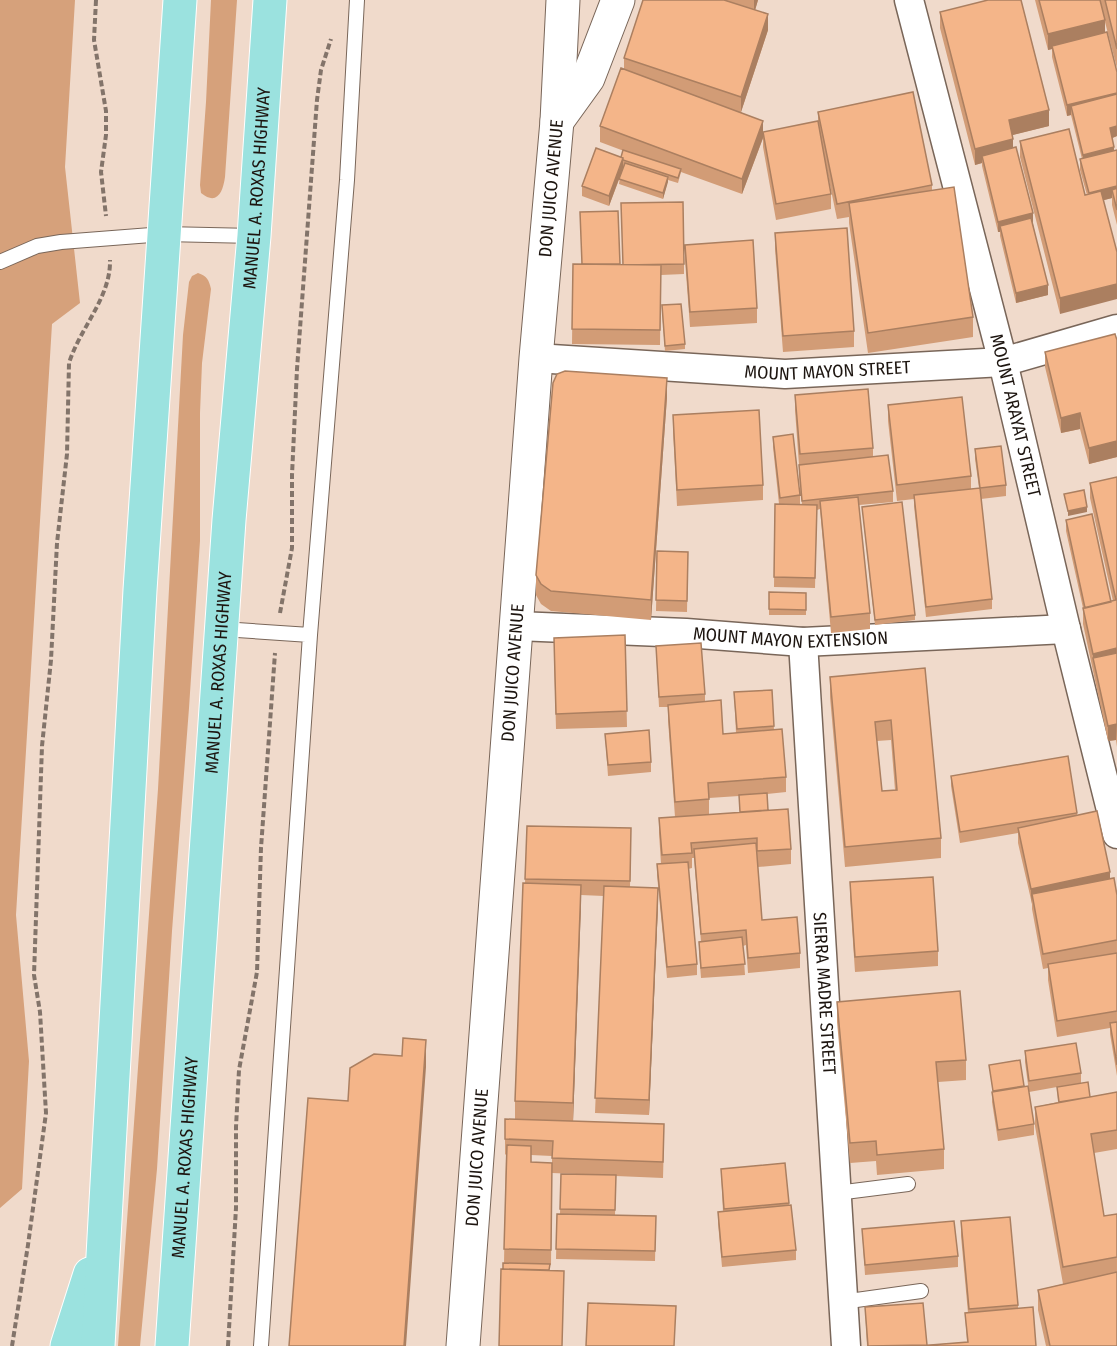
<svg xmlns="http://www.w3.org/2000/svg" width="1117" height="1346" viewBox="0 0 1117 1346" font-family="'Fira Sans Condensed',sans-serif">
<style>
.green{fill:#d6a17b}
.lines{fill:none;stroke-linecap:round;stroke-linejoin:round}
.lane-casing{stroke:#796659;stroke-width:16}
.street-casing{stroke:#796659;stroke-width:31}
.secondary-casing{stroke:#796659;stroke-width:35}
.primary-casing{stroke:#fff;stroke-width:35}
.path{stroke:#83746a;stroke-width:4;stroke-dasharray:6 3;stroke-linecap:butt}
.lane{stroke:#fff;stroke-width:14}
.street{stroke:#fff;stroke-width:28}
.secondary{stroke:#fff;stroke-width:33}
.primary{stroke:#9be2df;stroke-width:33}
.wall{fill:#d29c76;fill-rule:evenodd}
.shaded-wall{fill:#ab7f60}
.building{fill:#f4b589;stroke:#ab7f60;stroke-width:1.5;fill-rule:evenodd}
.labels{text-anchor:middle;stroke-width:6;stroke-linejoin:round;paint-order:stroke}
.street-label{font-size:18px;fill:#1d1510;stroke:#f0dacb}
</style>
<rect width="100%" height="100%" fill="#f0dacb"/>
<path class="green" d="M0,0H75L65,167L80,303L52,324L16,915L29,1061L22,1189L0,1208Z
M211,0H237L225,177C223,192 217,206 201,193L200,185L206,102Z
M198,273C207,276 209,280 211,289L202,363L200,413V541L189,708L172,931L157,1169L140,1346H118L158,789L183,335L189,282L192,276Z"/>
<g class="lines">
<g class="lane-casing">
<path id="lane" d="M0,262L37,246L61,242L164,234L254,236
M222,629L310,635
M837,1193L908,1184
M842,1302L921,1291
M261,1346L310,635L347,180L357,0"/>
</g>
<g class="street-casing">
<g id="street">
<path id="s1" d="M909,0L1003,362L1066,629L1117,834"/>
<path id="s2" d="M536,358L785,374L1003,362L1117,329"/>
<path id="s3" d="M517,626L686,633L803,642L1066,629"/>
<path id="s4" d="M803,642L846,1346"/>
</g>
</g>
<g class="secondary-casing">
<g id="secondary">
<path d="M557,121L588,78L618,0"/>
<path id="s5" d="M463,1346L536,358L557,121L563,0"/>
</g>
</g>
<g class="primary-casing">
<g id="primary">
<path d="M67,1346L90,1274"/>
<path d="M98,1346L140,590L180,0"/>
<path id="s6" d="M172,1346L229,520L254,236L270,0"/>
</g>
</g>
<path class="path" d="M96,0L94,40L106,111V135L101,172L106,216
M280,613L292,548V475L297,369L317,100L321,70L331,39
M12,1346L28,1245L46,1113L40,1012L34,975L42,746L51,660L57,543L67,454L69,363C80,328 111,297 110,260
M228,1346L236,1208V1127L239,1070L257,972L261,848L275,653"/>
<use href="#lane" class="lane"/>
<use href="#street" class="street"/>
<use href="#secondary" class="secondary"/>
<use href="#primary" class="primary"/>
</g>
<path class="wall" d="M643,0H758L755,10L768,30L741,112L763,132L818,125V112L932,185V191L973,317V337L868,353L849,223V217L837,219L824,156L831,194V209L776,220L763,147V138L742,194L681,172L678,183L668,180L663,199L619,184L620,177L609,206L582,196V186L621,157L624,151L600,142V126L624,70V58Z
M1035,0H1117V68L1105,22V33L1117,72V136L1112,138L1114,150H1117V225L1112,205V198L1104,200L1060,314L1020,157V141L1085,195H1087L1080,170V159H1082L1071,115L1067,116L1052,57V49L1048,50Z
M940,12L1049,126L1012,135L1013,148L1033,224L1048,295L1016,303L1000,236V232H998L982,166V163L975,165L940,28Z
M775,233L854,331V347L783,352L775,249Z
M685,245L757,308V323L690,327L685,260Z
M573,264L620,265L684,264V274L661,275L660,345L572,344Z
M662,311L685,344V349L665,351Z
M1117,340V457L1089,464L1080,429L1061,433L1045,367V352Z
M795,395L873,448V457L893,491V502L859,505L870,613V629L831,633L820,509L817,510L815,588L774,587L775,504H779L773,447V437L800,495V504H802L799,476V465L795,410Z
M667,397L651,620L551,611L541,604L536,595V575Z
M888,405L971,476V489L979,488L975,459V449L1006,485V496L981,499L992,599V609L926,617L914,506V499L897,501L888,421Z
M673,415L763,485V500L677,506L673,431Z
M1117,477V747L1116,740L1108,741L1083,624V608L1066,531V520L1111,602L1113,601L1090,498V483Z
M862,507L915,615V620L875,625Z
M657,551L688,552L687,612L656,611Z
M769,592L806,593V615H769Z
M625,635L627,727L556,729L554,653Z
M656,646L705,694V702L723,734L736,733L734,692L772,690L774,730L786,777V792L767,794L768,810L791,849V864L758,867L762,920L800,953V968L748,973L746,945L743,946L745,975L701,978L699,952V942H701L694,858H692V868L688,869L697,964V975L667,978L657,875V864H661L659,833V818L675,817L668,720V707H659ZM739,796L740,812L709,815V798Z
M925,668L941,838V858L845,867L830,697V677ZM891,740L895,790L882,791L877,741Z
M605,734L651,762V772L608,776Z
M951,776L1077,813V815L1117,895V1076L1110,1034V1028L1057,1037L1048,980V968L1043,969L1032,909V904L1018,843V833L960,843L951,786Z
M527,826L631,828L630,887L658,904L649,1115L595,1113L604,896L581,895L573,1121L664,1140L663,1178L616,1176L615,1215L656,1216L655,1261L556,1259L557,1214H560L561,1174H577L552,1173V1156L531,1155V1162L552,1163L551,1265L503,1269L504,1263L506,1155L505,1154V1139L515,1119V1101L525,883Z
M850,882L938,951V966L855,972L850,897Z
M837,1002L966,1060V1080L938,1082L944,1149V1169L877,1175L876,1161L850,1163L837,1022Z
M1025,1051L1081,1073V1083L1090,1097L1117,1092V1149L1094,1153L1104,1216L1117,1214V1346H1046L1038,1310V1290L1063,1284L1035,1126V1107L1058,1102L1057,1087L1029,1092L1025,1062Z
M989,1065L1024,1086L1034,1124V1135L998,1141L992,1102L993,1092Z
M785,1163L789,1205L796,1250V1260L722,1267L718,1223V1212H723L721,1169Z
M961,1221L1018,1305V1309L1036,1346H867L865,1307L927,1345L967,1342L965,1313H968L961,1236Z
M862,1229L958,1256V1267L865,1275Z"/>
<path class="shaded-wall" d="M754,0H758L754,14Z
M768,14V30L741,112V97Z
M1105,20V35L1052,46V49L1048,50V34Z
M1117,93V103L1071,106V115L1067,116V105Z
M1049,110V126L1009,136V120Z
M763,121V138L742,194V179Z
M1117,126V136L1110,139V128Z
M1013,139V155L982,156V163L975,165V149Z
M1114,147V157L1083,165V155Z
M623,158V168L609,206V196Z
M668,177V182L663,199V193Z
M1117,186V196L1112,190V198L1089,204V193Z
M1033,213V224L1000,226V232H998V222Z
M1117,284V299L1060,314V298Z
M1048,285V295L1016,303V293Z
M667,378V397L651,620V600Z
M1080,413V429L1061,433V418Z
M1117,441V457L1089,464V448Z
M1087,507V512L1068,516V511Z
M1117,648V664L1093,658V669V654Z
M1117,724L1116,740L1108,741V726Z
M1110,872V888L1032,894L1031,904V889Z
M581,885V905L573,1123V1103Z
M658,888V904L649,1115V1100Z
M426,1040V1067L406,1346H404Z"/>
<path class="building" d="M643,0H724L768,14L741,97L624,58Z
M988,0H1021L1049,110L1009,120L1013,139L975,149L940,12Z
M1039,0H1100L1105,20L1048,34Z
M1105,0H1117V49Z
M1107,32L1117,72V93L1067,105L1052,46Z
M621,68L763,121L742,179L600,126Z
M913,92L932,185L837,204L818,112Z
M1117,94V126L1110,128L1114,147L1083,155L1071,106Z
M818,121L831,194L776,204L763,132Z
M1069,129L1085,195L1101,191L1117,252V284L1060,298L1020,141Z
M1016,147L1033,213L998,222L982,156Z
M596,148L623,158L609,196L582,186Z
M623,150L681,169L678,178L623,160V158L621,157Z
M1117,150V186L1089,193L1080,159Z
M625,163L668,177L663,193L619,179Z
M954,187L973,317L868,333L849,203Z
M1117,188V210L1112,190Z
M683,202L684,264L623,265L621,203Z
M618,211L620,264H582L580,212Z
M1031,218L1048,285L1016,293L1000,226Z
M847,228L854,331L783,336L775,233Z
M753,240L757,308L690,312L685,245Z
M573,264L661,265L660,330L572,329Z
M681,304L685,344L665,346L662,305Z
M1115,334L1117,340V441L1089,448L1080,413L1061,418L1045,352Z
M565,371L667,378L651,600L551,591L541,584L536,575L553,383L557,374Z
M868,389L873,448L800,454L795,395Z
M962,397L971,476L897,485L888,405Z
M759,410L763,485L677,490L673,415Z
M793,434L800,495L780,498L773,437Z
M1001,446L1006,485L980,488L975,449Z
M888,455L893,491L802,501L799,465Z
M1117,477V648L1093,654L1083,608L1116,600L1090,483Z
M980,488L992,599L926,607L914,495Z
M1084,490L1087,507L1068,511L1064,494Z
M858,497L870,613L831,617L820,501Z
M902,502L915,615L875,620L862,507Z
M775,504L817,505L815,578L774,577Z
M1092,514L1111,602L1085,608L1066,520Z
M657,551L688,552L687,601L656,600Z
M769,592L806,593V610L769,609Z
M625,635L627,711L556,714L554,638Z
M701,643L705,694L659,697L656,646Z
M1117,653V724L1108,726L1093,658Z
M925,668L941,838L845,847L830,677ZM891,720L897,790L882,791L875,722Z
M772,690L774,726L737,729L734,692Z
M721,700L723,734L782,729L786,777L708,783L709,799L675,802L668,705Z
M649,730L651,762L608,765L605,734Z
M1068,756L1077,813L960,832L951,776Z
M767,793L768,810L740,812L739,795Z
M788,809L791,849L757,851V838L691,843L692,853L662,855L659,818Z
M1097,811L1110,872L1031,889L1018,828Z
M527,826L631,828L630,881L525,879Z
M756,843L762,920L797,917L800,953L748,958L746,930L701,934L694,849Z
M688,862L697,964L667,967L657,864Z
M933,877L938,951L855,957L850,882Z
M1114,878L1117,895V940L1043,954L1032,894Z
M523,883L581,885L573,1103L515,1101Z
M604,886L658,888L649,1100L595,1098Z
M742,937L745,964L701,968L699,942Z
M1117,953V1011L1057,1021L1048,964Z
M960,991L966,1060L936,1062L944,1149L877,1155L876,1141L850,1143L837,1002Z
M1117,1022V1065L1110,1023Z
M403,1038L426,1040L404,1346H289L308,1098L348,1101L350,1068L374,1054L402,1056Z
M1076,1043L1081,1073L1029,1081L1025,1051Z
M1020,1060L1024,1086L993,1091L989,1065Z
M1088,1082L1090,1097L1059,1102L1057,1087Z
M1028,1086L1034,1124L998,1130L992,1092Z
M1117,1092V1130L1091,1134L1104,1216L1117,1214V1257L1063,1267L1035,1107Z
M505,1119L664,1124L663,1162L552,1158L553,1141L505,1139Z
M507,1145L531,1146V1162L552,1163L551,1250L504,1249Z
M785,1163L789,1203L724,1209L721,1169Z
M561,1174L616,1175L615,1210L560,1209Z
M791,1205L796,1250L722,1257L718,1212Z
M557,1214L656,1216L655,1251L556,1249Z
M1010,1217L1018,1305L969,1309L961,1221Z
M954,1221L958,1256L865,1265L862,1229Z
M503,1263L550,1264L549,1270L503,1269Z
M501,1269L564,1271L562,1346H499Z
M1117,1272V1346H1050L1038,1290Z
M588,1303L676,1306L674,1346H586Z
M923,1303L927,1345L868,1346L865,1307Z
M1033,1307L1036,1346H918L968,1342L965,1313Z"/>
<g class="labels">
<g class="street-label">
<text dy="6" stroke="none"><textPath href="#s6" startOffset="1161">MANUEL A. ROXAS HIGHWAY</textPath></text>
<text dy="6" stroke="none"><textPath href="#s5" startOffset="1161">DON JUICO AVENUE</textPath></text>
<text dy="6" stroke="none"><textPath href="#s2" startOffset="292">MOUNT MAYON STREET</textPath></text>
<text dy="6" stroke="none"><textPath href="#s1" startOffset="429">MOUNT ARAYAT STREET</textPath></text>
<text dy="6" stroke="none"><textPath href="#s3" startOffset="274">MOUNT MAYON EXTENSION</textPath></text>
<text dy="6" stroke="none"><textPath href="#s6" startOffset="675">MANUEL A. ROXAS HIGHWAY</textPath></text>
<text dy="6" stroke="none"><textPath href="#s5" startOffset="675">DON JUICO AVENUE</textPath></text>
<text dy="6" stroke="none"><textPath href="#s4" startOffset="352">SIERRA MADRE STREET</textPath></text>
<text dy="6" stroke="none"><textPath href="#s6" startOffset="189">MANUEL A. ROXAS HIGHWAY</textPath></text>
<text dy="6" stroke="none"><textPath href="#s5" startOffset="189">DON JUICO AVENUE</textPath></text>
</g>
</g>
</svg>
